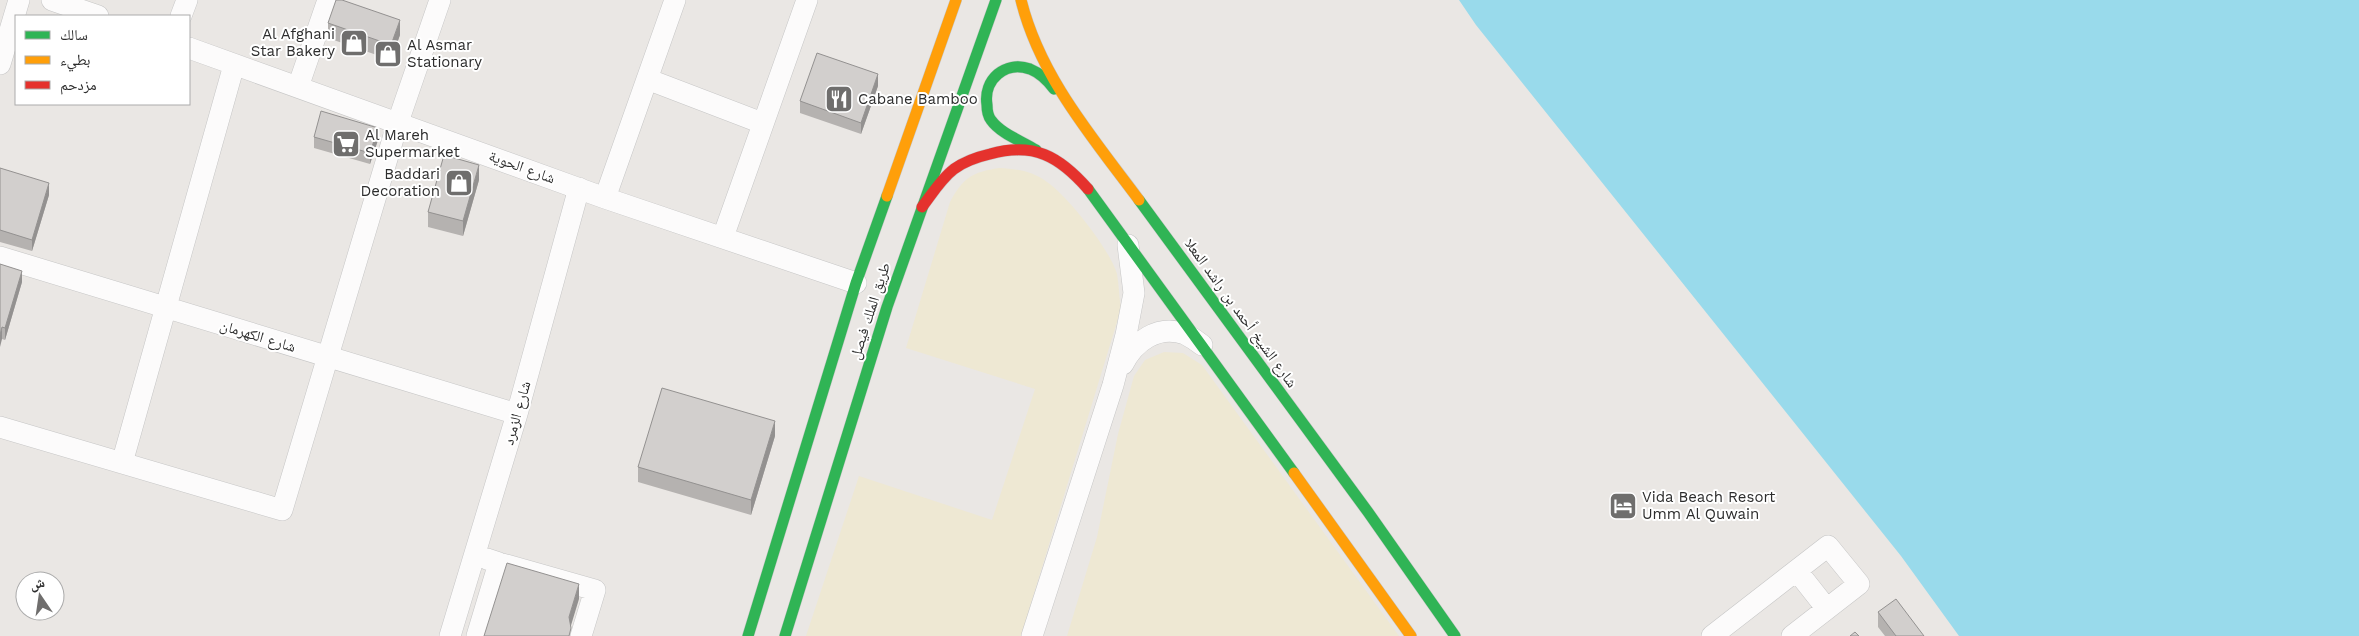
<svg xmlns="http://www.w3.org/2000/svg" width="2359" height="636" viewBox="0 0 2359 636" font-family="'Work Sans','Noto Naskh Arabic',sans-serif">
<style>
.sand{fill:#eee8d3}
.water{fill:#99daeb}
.lines{fill:none;stroke-linecap:round;stroke-linejoin:round}
.street-casing{stroke:#c6c6c6;stroke-width:22}
.fast-casing{stroke:#c6c6c6;stroke-width:12}
.slow-casing{stroke:#c6c6c6;stroke-width:12}
.jam-casing{stroke:#c6c6c6;stroke-width:12}
.street{stroke:#fcfbfb;stroke-width:21}
.fast{stroke:#30b455;stroke-width:11}
.slow{stroke:#ff9f0a;stroke-width:11}
.jam{stroke:#e5322d;stroke-width:11}
.wall{fill:#b5b2b0}
.shaded-wall{fill:#939190}
.building{fill:#d2cfcd;stroke:#939190}
.labels{text-anchor:middle;stroke-width:4;stroke-linejoin:round;paint-order:stroke}
.poi-label{font-size:15px;fill:#2d2d2d;stroke:#fff;text-anchor:start}
.street-label{font-size:15px;fill:#2d2d2d;stroke:#fff}
</style>
<rect width="100%" height="100%" fill="#eae7e4"/>
<path class="sand" d="M999,168C1017,169 1032,171 1047,182C1067,195 1111,251 1117,274C1119,285 1119,297 1121,309L1021,636H806L859,476L992,520L1035,389L906,348L950,202C963,178 972,172 999,168Z
M1164,352L1183,353L1202,365L1399,636H1067L1097,537L1118,434L1134,376L1145,360Z"/>
<path class="water" d="M1459,0H2359V636H1959L1901,556L1476,25Z"/>
<g class="lines">
<g class="street-casing">
<path id="street" d="M52,0L98,16
M181,16L187,0
M189,48L605,198L856,283
M0,64L19,0
M647,79L762,123
M298,87L328,0
M605,198L675,0
M723,237L807,0
M0,257L517,414
M1123,364C1134,342 1158,324 1185,334C1191,337 1197,341 1202,345
M0,427L282,510L398,122L440,0
M122,463L234,65
M499,563L595,590L581,636
M1797,571L1827,609
M450,636L517,414L579,188
M477,636L499,563L487,559
M1032,636L1113,385L1126,335L1134,293L1128,245
M1712,636L1828,546L1859,584L1792,636"/>
</g>
<g class="fast-casing">
<path id="fast" d="M1036,150C1022,141 1001,134 991,120C988,116 987,110 987,105C983,80 1005,60 1030,69C1040,73 1048,81 1054,89
M1088,189L1294,473
M1139,200L1368,512L1455,636
M748,636L856,283L887,196
M785,636L887,307L996,0"/>
</g>
<g class="slow-casing">
<path id="slow" d="M1021,0C1040,77 1093,138 1139,200
M887,196L956,0
M1294,473L1411,636"/>
</g>
<g class="jam-casing">
<path id="jam" d="M922,207C932,194 941,179 954,169C965,161 977,157 990,154C1034,142 1059,156 1088,189"/>
</g>
<use href="#street" class="street"/>
<use href="#fast" class="fast"/>
<use href="#slow" class="slow"/>
<use href="#jam" class="jam"/>
</g>
<path class="wall" d="M328,23L400,35L391,60L328,38Z
M878,86L861,134L800,113V101Z
M314,137L378,140L370,164L314,148Z
M0,168L49,195L32,251L0,242Z
M479,180L463,236L428,227V212Z
M0,264L22,282L5,340L2,339Z
M775,436L751,515L638,482V467Z
M1878,612L1924,636H1885L1878,627Z"/>
<path class="shaded-wall" d="M400,20V35L391,60V45Z
M878,74V86L861,134V123Z
M378,128V140L370,164V153Z
M479,165V180L463,236V221Z
M49,183V195L32,251V240Z
M22,271V282L5,340V328Z
M2,327V339L0,347V335Z
M775,421V436L751,515V500Z
M579,584V599L569,632V617Z"/>
<path class="building" d="M336,0H342L400,20L391,45L328,23Z
M817,53L878,74L861,123L800,101Z
M321,111L378,128L370,153L314,137Z
M444,155L479,165L463,221L428,212Z
M0,168L49,183L32,240L0,230Z
M0,264L22,271L5,328L2,327L0,335Z
M662,388L775,421L751,500L638,467Z
M507,563L579,584L569,617L571,628L569,636H484Z
M1896,599L1924,636H1896L1878,612Z
M1855,632L1859,636H1850Z"/>
<defs>
<g id="shop-square" transform="scale(1.4375)"><rect x="-9" y="-9" width="18" height="18" rx="4" fill="#6f6e6d" stroke="#fff"/><path d="M-5-2.5h2.3a2.7 3.5 0 0 1 5.4 0H5L5.5 6h-11ZM-1.5-2.5h3a1.5 2.3 0 0 0-3 0Z" fill="#fff"/></g>
<g id="restaurant-square" transform="scale(1.4375)"><rect x="-9" y="-9" width="18" height="18" rx="4" fill="#6f6e6d" stroke="#fff"/><path d="M-5-6h1v4h1v-4h1v4h1v-4h1v5L-1.5 .5V6h-2V.5L-5-1ZM5-6V6H3V1.5H1.5Q1.5-4 5-6Z" fill="#fff"/></g>
<g id="supermarket-square" transform="scale(1.4375)"><rect x="-9" y="-9" width="18" height="18" rx="4" fill="#6f6e6d" stroke="#fff"/><path d="M-6-5.5h2.5l.6 2H6L4.5 2H-2.5L-4.4-4H-6ZM-1.5 3.2a1.3 1.3 0 1 0 .1 0ZM3 3.2a1.3 1.3 0 1 0 .1 0Z" fill="#fff"/></g>
<g id="hotel-square" transform="scale(1.4375)"><rect x="-9" y="-9" width="18" height="18" rx="4" fill="#6f6e6d" stroke="#fff"/><path d="M-6-4.5h1.5V1H6V5H4.5V3h-9V5H-6ZM-4 0a1.8 1.8 0 1 1 3.6 0ZM.5 0V-2.5h3Q6-2.5 6 0Z" fill="#fff"/></g>
</defs>
<g fill-rule="evenodd">
<use href="#shop-square" x="354" y="43"/>
<use href="#shop-square" x="388" y="54"/>
<use href="#restaurant-square" x="839" y="99"/>
<use href="#supermarket-square" x="346" y="144"/>
<use href="#shop-square" x="459" y="183"/>
<use href="#hotel-square" x="1623" y="506"/>
</g>
<g class="labels">
<g class="poi-label">
<text x="335" y="39" text-anchor="end">Al Afghani<tspan x="335" dy="17">Star Bakery</tspan></text>
<text x="407" y="50">Al Asmar<tspan x="407" dy="17">Stationary</tspan></text>
<text x="858" y="104">Cabane Bamboo</text>
<text x="365" y="140">Al Mareh<tspan x="365" dy="17">Supermarket</tspan></text>
<text x="440" y="179" text-anchor="end">Baddari<tspan x="440" dy="17">Decoration</tspan></text>
<text x="1642" y="502">Vida Beach Resort<tspan x="1642" dy="17">Umm Al Quwain</tspan></text>
</g>
<g class="street-label">
<text transform="translate(522 167) rotate(20)" y="5">شارع الحوية</text>
<text transform="translate(870 311) rotate(-72)" y="5">طريق الملك فيصل</text>
<text transform="translate(1241 313) rotate(54)" y="5">شارع الشيخ أحمد بن راشد المعلا</text>
<text transform="translate(258 336) rotate(17)" y="5">شارع الكهرمان</text>
<text transform="translate(517 413) rotate(-74)" y="5">شارع الزمرد</text>
</g>
</g>
<rect x="15" y="15" width="175" height="90" fill="#ffffff" stroke="#ababab"/>
<rect x="25" y="31" width="25" height="8" fill="#30b455" stroke="#ababab"/>
<text x="60" y="40" font-size="15" fill="#2d2d2d">سالك</text>
<rect x="25" y="56" width="25" height="8" fill="#ff9f0a" stroke="#ababab"/>
<text x="60" y="65" font-size="15" fill="#2d2d2d">بطيء</text>
<rect x="25" y="81" width="25" height="8" fill="#e5322d" stroke="#ababab"/>
<text x="60" y="90" font-size="15" fill="#2d2d2d">مزدحم</text>
<g transform="translate(40 596) rotate(347)"><circle r="24" fill="#ffffff" stroke="#ababab"/>
<path d="M0-4L9 19L0 12L-9 19Z" fill="#6f6e6d"/>
<text y="-8" font-size="14" font-weight="bold" text-anchor="middle" fill="#2d2d2d">ش</text>
</g>
</svg>
